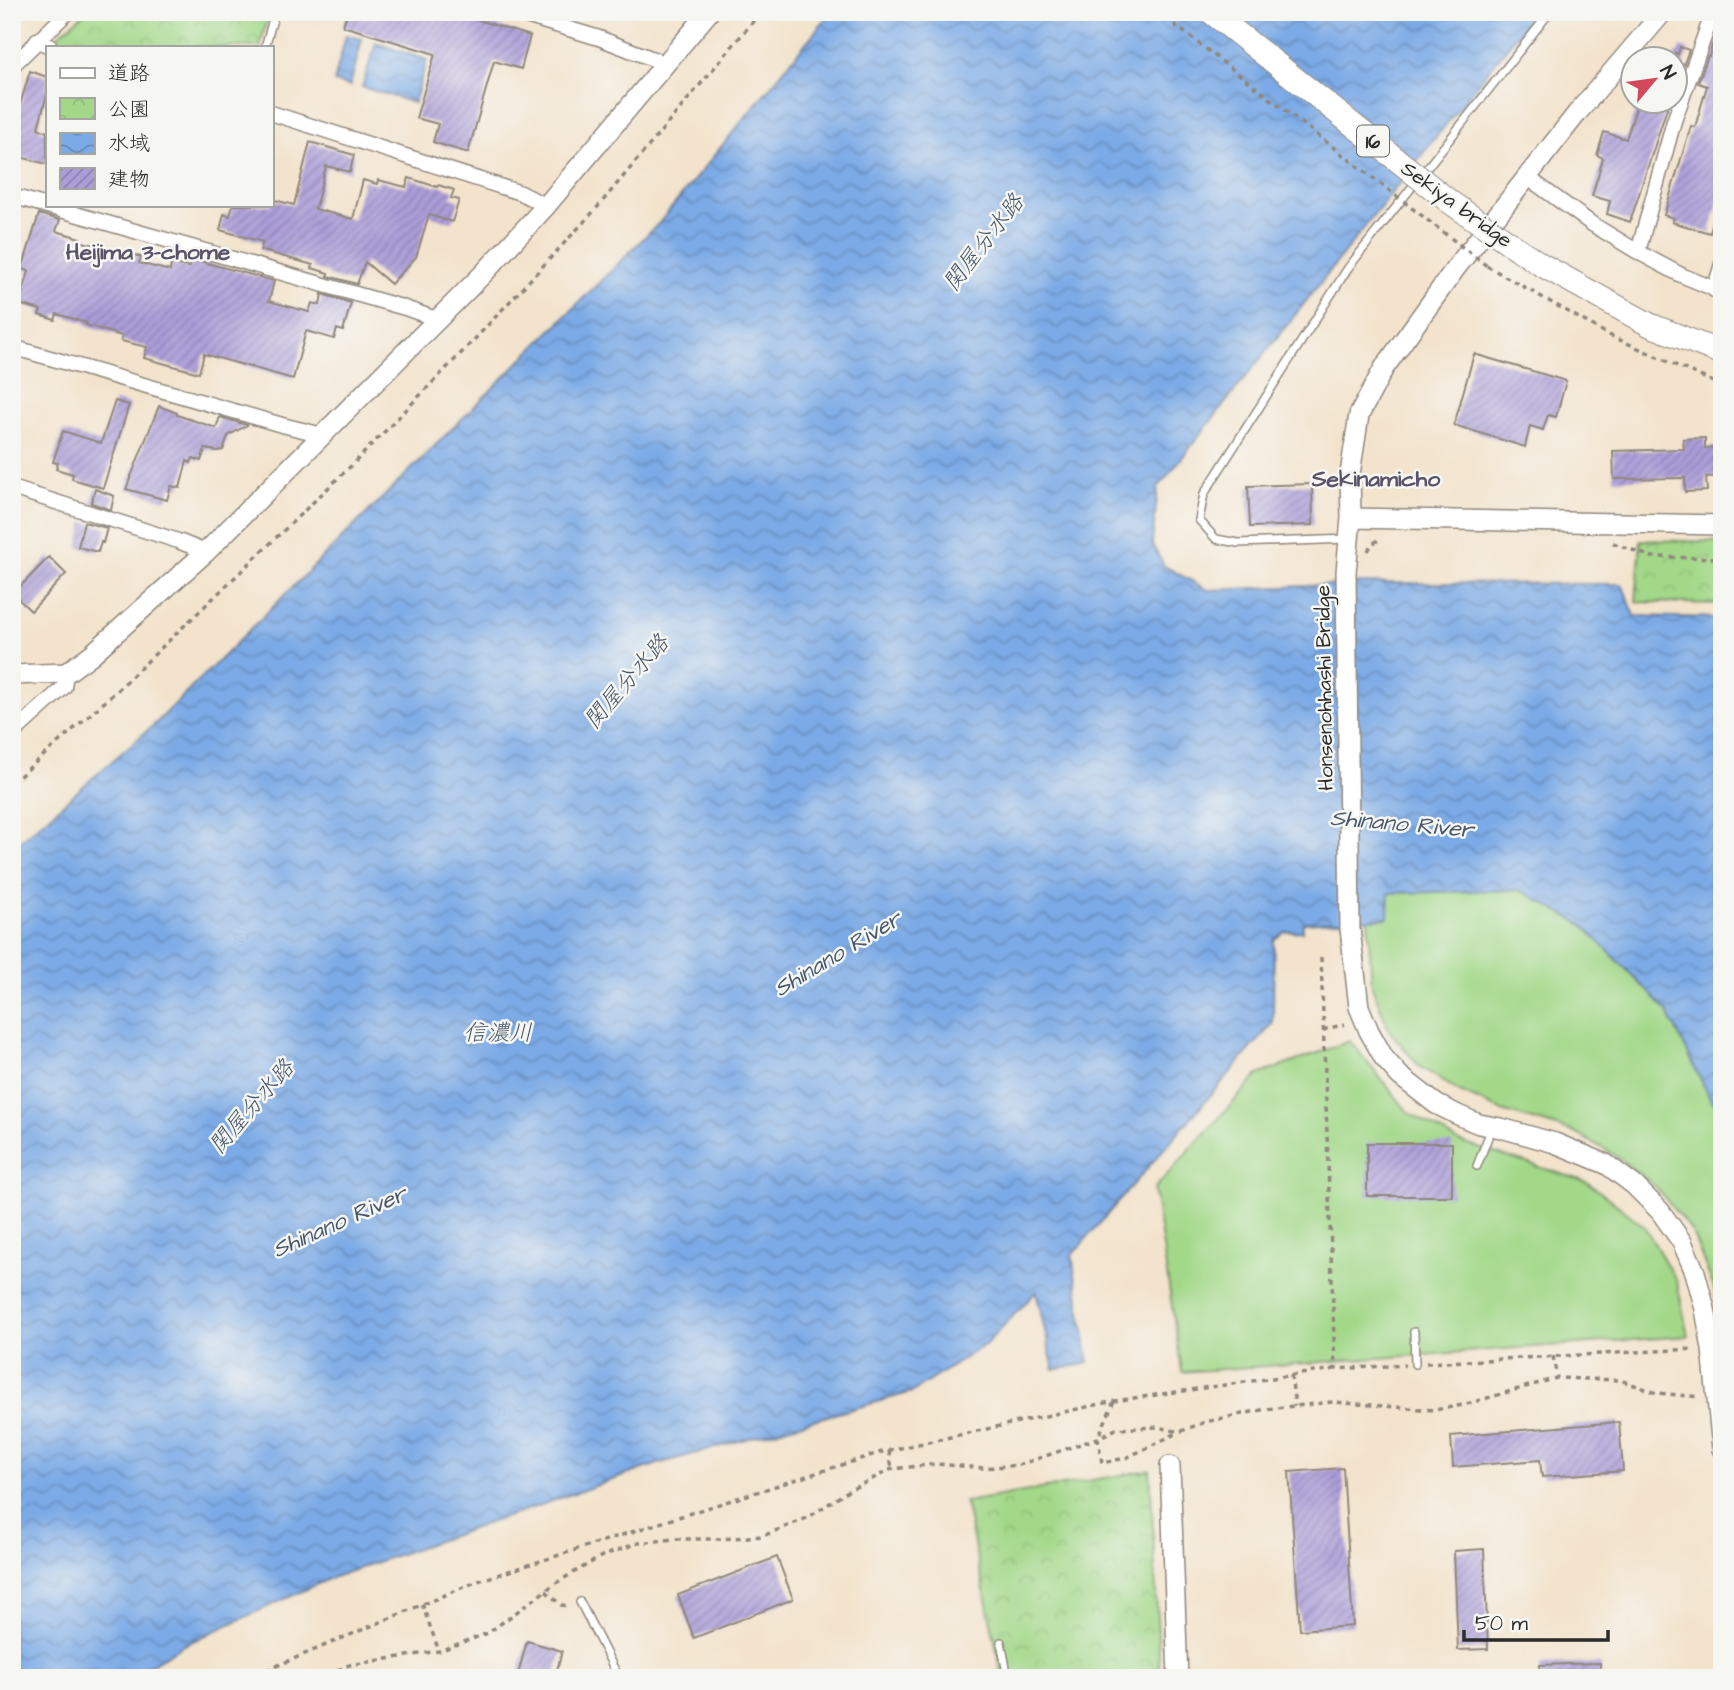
<svg xmlns="http://www.w3.org/2000/svg" width="1734" height="1690" viewBox="0 0 1734 1690" font-family="'Architects Daughter','Klee One',sans-serif">
<style>
.grass{fill:#a3d889;stroke:#67825a;stroke-width:2}
.park{fill:url(#park-crowns);stroke:#67825a;stroke-width:2}
.water{fill:url(#water-waves);stroke:#546a88;stroke-width:2}
.building{fill:url(#building-hatch)}
.lines{fill:none;stroke-linecap:round;stroke-linejoin:round}
.service-casing{stroke:#8f877c;stroke-width:10}
.minor-casing{stroke:#8f877c;stroke-width:17}
.tertiary-casing{stroke:#8f877c;stroke-width:22}
.primary-casing{stroke:#8f877c;stroke-width:25}
.path{stroke:#8f877c;stroke-width:3.5;stroke-dasharray:5 5;stroke-linecap:butt}
.service{stroke:#fff;stroke-width:7}
.minor{stroke:#fff;stroke-width:14}
.tertiary{stroke:#fff;stroke-width:19}
.primary{stroke:#fff;stroke-width:23}
.primary-bridge-casing{stroke:#8f877c;stroke-width:25;stroke-linecap:butt}
.path-bridge{stroke:#8f877c;stroke-width:3.5;stroke-dasharray:5 5;stroke-linecap:butt}
.primary-bridge{stroke:#fff;stroke-width:23}
.labels{text-anchor:middle;stroke-width:5;stroke-linejoin:round;paint-order:stroke}
.shield{fill:#f6f6f2;stroke:#686867;stroke-width:2}
.shield-label{font-size:19px;font-weight:bold;fill:#2b2b2b}
.street-label{font-size:21px;fill:#2b2b2b;stroke:#f6f6f2}
.water-label{font-size:23px;font-style:italic;fill:#47576c;stroke:#f6f6f2}
.neighbourhood-label{font-size:23px;font-weight:bold;fill:#585368;stroke:#f6f6f2}
</style>
<defs>
<pattern id="park-crowns" width="20" height="18" patternUnits="userSpaceOnUse" patternTransform="scale(1.75)"><rect width="20" height="18" fill="#a3d889"/><path d="M2 6a3 3 0 1 1 6 0M12 15a3 3 0 1 1 6 0" fill="none" stroke="#8cba76"/></pattern>
<pattern id="water-waves" width="16" height="10" patternUnits="userSpaceOnUse" patternTransform="scale(1.75)"><rect width="16" height="10" fill="#7caae6"/><path d="M0 5q4-4 8 0t8 0" fill="none" stroke="#668bbb"/></pattern>
<pattern id="building-hatch" width="6" height="6" patternUnits="userSpaceOnUse" patternTransform="scale(1.75)"><rect width="6" height="6" fill="#ac9dd9"/><path d="M-1 1l2-2M0 6l6-6M5 7l2-2" fill="none" stroke="#8c80b0"/></pattern>
</defs>
<rect width="100%" height="100%" fill="#f6f6f2"/>
<filter id="ink" filterUnits="userSpaceOnUse"><feTurbulence type="fractalNoise" baseFrequency=".0143" numOctaves="2"/><feDisplacementMap in="SourceGraphic" scale="14" xChannelSelector="R" yChannelSelector="G"/><feConvolveMatrix kernelMatrix="1 2 1 2 8 2 1 2 1" color-interpolation-filters="sRGB"/></filter>
<filter id="wash" filterUnits="userSpaceOnUse"><feTurbulence type="fractalNoise" baseFrequency=".00686" numOctaves="4" result="noise"/><feDisplacementMap in="SourceGraphic" scale="28" xChannelSelector="R" yChannelSelector="G"/><feGaussianBlur stdDeviation="1.57" result="paint"/><feColorMatrix in="noise" values="0 0 0 0 0 0 0 0 0 0 0 0 0 0 0 0 0 1.4 0 .05"/><feComposite in="paint" operator="in"/></filter>
<g filter="url(#wash)">
<rect width="100%" height="100%" fill="#f3e3cc"/>
<path class="grass" d="M1520,890L1583,925L1667,1011L1712,1101L1722,1102V1330L1714,1288L1692,1232L1656,1187L1610,1152L1571,1131L1505,1112L1460,1092L1419,1066L1389,1030L1372,986L1368,919L1388,918V893Z
M1350,1041L1408,1112L1459,1142L1587,1182L1644,1226L1677,1282L1688,1336L1182,1372L1154,1189L1258,1075Z"/>
<path class="park" d="M86,12H269L260,47H61L56,37Z
M1641,540L1722,542V604L1636,602Z
M1150,1470L1160,1678H1003L965,1502Z"/>
<path class="water" d="M831,12H1535L1158,488L1152,544L1164,566L1208,590L1370,583L1622,584L1635,616L1722,618V1102H1712L1667,1011L1583,925L1520,890L1389,893L1388,918L1303,923V931L1284,932L1274,940L1273,1023L1072,1255L1089,1363L1054,1370L1036,1292L986,1344L912,1392L658,1464L331,1578L184,1645L128,1678H12V848L156,723L660,222Z
M346,35L362,39L350,86L334,82Z
M376,43L427,60L414,103L362,87Z"/>
<g id="blocks">
<path class="building" d="M347,12H452L530,36L521,69L494,61L468,153L433,142L438,124L416,118L435,54L343,26Z
M1718,27L1722,28V188L1710,233L1672,222L1674,218L1664,215L1691,126L1695,127L1707,86L1698,83L1708,56H1709Z
M1680,47L1689,50L1679,77L1675,76V53L1678,54Z
M30,71L47,77V94L38,128L47,132V164L12,155V103L20,105Z
M1638,102H1669L1630,222L1607,214L1610,201L1592,196L1603,158L1597,155L1604,132L1626,139Z
M310,142L354,155L350,172L326,166L315,209L353,219L363,180L377,184L378,180L406,187L409,178L437,187L438,185L454,190L451,198L459,200L452,222L429,215L416,257L391,284L365,262L357,284L328,276V273L312,268L313,265L260,250L263,242L220,230L224,214L230,216L233,205H271V199L294,205Z
M39,214L60,220L56,231L80,238L79,241L141,257L139,263L170,271L171,264L190,267L192,259L274,281L269,301L309,312L312,303L320,305L322,294L351,303L343,331L337,329L334,339L306,331L293,379L204,354L199,373L144,358L147,347L121,341L122,336L86,325L87,323L57,314L55,320L39,315L41,310L19,304L29,271L22,269Z
M1474,354L1566,381L1556,417L1548,415L1543,430L1530,426L1525,447L1454,425Z
M115,401L129,405L103,488L72,479L73,474L56,469L58,463L53,462L63,431L101,443Z
M159,406L177,413V415L216,428L220,417L247,425L228,436L223,450L217,451L205,449L201,461L193,458L191,463L187,461L180,488L171,486L167,500L126,489Z
M1705,438V448L1722,447V476L1706,477L1707,491L1685,492V478L1614,479L1613,451L1684,449L1683,439Z
M1312,484L1313,525L1250,527L1248,486Z
M95,489L114,496L111,510L91,503Z
M84,522L107,528L103,543L101,542L98,552L78,547Z
M49,557L66,574L31,611L13,594Z
M1367,1143H1452V1196H1367Z
M1619,1422L1623,1471L1542,1477L1540,1460L1453,1467L1451,1436Z
M1343,1468L1353,1626L1300,1630L1289,1472Z
M1484,1549L1488,1649L1458,1650L1454,1551Z
M777,1557L793,1599L694,1638L678,1595Z
M527,1641L562,1651L555,1678H517Z
M1600,1663V1678H1541L1540,1665Z"/>
</g>
</g>
<g filter="url(#ink)">
<use href="#blocks" fill-opacity="0" stroke="#8f877c" stroke-width="2"/>
<g class="lines">
<g class="service-casing">
<path id="service" d="M265,47L275,12
M1349,539L1238,543L1216,539L1199,520L1204,494L1348,268L1550,12
M1477,1166L1492,1127
M1414,1332L1415,1364
M580,1602L619,1678
M1001,1642L1008,1678"/>
</g>
<g class="minor-casing">
<path id="minor" d="M513,12L599,38L666,64
M1713,12L1674,121L1638,252L1681,275L1722,292
M37,40L51,47
M12,66L68,12
M271,113L521,193L546,206
M1527,177L1592,224L1638,252
M12,196L405,308L439,320
M1714,290L1722,264
M12,347L282,425L323,435
M12,488L178,541L206,552
M12,734L64,687L66,673"/>
</g>
<g class="tertiary-casing">
<path id="tertiary" d="M1663,12L1578,112L1455,269L1384,368L1359,415L1350,474L1351,518L1346,572L1350,929L1359,1007L1369,1031L1384,1058L1400,1076L1436,1104L1458,1115L1479,1124L1501,1128L1555,1143L1606,1164L1634,1185L1660,1211L1682,1242L1695,1272L1705,1309L1712,1349L1722,1449
M1351,518L1722,525
M12,675L66,673L92,654L206,552L484,273L546,206L709,12
M1170,1466L1178,1678"/>
</g>
<g class="primary-casing">
<path id="primary" d="M1540,264L1650,325L1722,353"/>
</g>
<path class="path" d="M1487,266L1609,335L1722,386
M1613,543L1652,557L1722,558
M1368,551L1372,544L1382,538
M12,783L109,698L354,463L473,341L596,209L761,12
M1321,957L1335,1369L1405,1365
M1323,1030L1345,1024
M1553,1356L1557,1378
M1426,1363L1695,1349
M1291,1375L1295,1406
M1114,1401L1098,1438L1102,1463L1126,1458L1177,1433
M889,1451L892,1469
M546,1591L561,1605L570,1606
M422,1604L439,1651
M248,1678L478,1581L882,1452L1114,1401L1335,1369
M319,1678L349,1665L439,1651L488,1633L556,1583L602,1556L638,1543L674,1539H718L763,1536L807,1518L848,1491L892,1469L937,1464L983,1468L1019,1465L1098,1438L1116,1429L1158,1427L1179,1432L1205,1422L1266,1409L1295,1406L1333,1402L1434,1410L1463,1405L1557,1378L1620,1380L1657,1393L1700,1397"/>
<use href="#service" class="service"/>
<use href="#minor" class="minor"/>
<use href="#tertiary" class="tertiary"/>
<use href="#primary" class="primary"/>
<g class="primary-bridge-casing">
<path id="primary-bridge" d="M1211,12L1450,202L1540,264"/>
</g>
<path class="path-bridge" d="M1158,12L1487,266"/>
<use href="#primary-bridge" class="primary-bridge"/>
</g>
</g>
<g class="labels">
<rect class="shield" x="1357" y="125.5" width="32" height="31" rx="5"/>
<g class="shield-label">
<text x="1373" y="148">16</text>
</g>
<g class="street-label">
<text transform="translate(1457 204) rotate(36)" y="7">Sekiya bridge</text>
<text transform="translate(1324 688) rotate(-91)" y="7">Honsenohhashi Bridge</text>
</g>
<g class="water-label">
<text transform="translate(983 242) rotate(-52)" y="8">関屋分水路</text>
<text transform="translate(626 681) rotate(-49)" y="8">関屋分水路</text>
<text transform="translate(1402 823) rotate(5)" y="8">Shinano River</text>
<text transform="translate(837 953) rotate(-31)" y="8">Shinano River</text>
<text x="498" y="1040">信濃川</text>
<text transform="translate(251 1106) rotate(-49)" y="8">関屋分水路</text>
<text transform="translate(339 1221) rotate(-24)" y="8">Shinano River</text>
</g>
<g class="neighbourhood-label">
<text x="148" y="259">Heijima 3-chome</text>
<text x="1376" y="486">Sekinamicho</text>
</g>
</g>
<rect width="1734" height="1690" fill="none" stroke="#f6f6f2" stroke-width="42"/>
<rect x="46" y="46" width="228" height="161" fill="#f6f6f2" stroke="#a5a5a2" stroke-width="2"/>
<rect x="60" y="68" width="35" height="10" fill="#ffffff" stroke="#a5a5a2" stroke-width="2"/>
<text x="108" y="80" font-size="21" fill="#2b2b2b">道路</text>
<rect x="60" y="98" width="35" height="21" fill="url(#park-crowns)" stroke="#a5a5a2" stroke-width="2"/>
<text x="108" y="116" font-size="21" fill="#2b2b2b">公園</text>
<rect x="60" y="133" width="35" height="21" fill="url(#water-waves)" stroke="#a5a5a2" stroke-width="2"/>
<text x="108" y="150" font-size="21" fill="#2b2b2b">水域</text>
<rect x="60" y="168" width="35" height="21" fill="url(#building-hatch)" stroke="#a5a5a2" stroke-width="2"/>
<text x="108" y="186" font-size="21" fill="#2b2b2b">建物</text>
<g transform="translate(1654 80) rotate(61)"><circle r="33" fill="#f6f6f2" stroke="#a5a5a2" stroke-width="2"/>
<path d="M0-5L12 26L0 18L-12 26Z" fill="#d1495b"/>
<text y="-10" font-size="19" font-weight="bold" text-anchor="middle" fill="#2b2b2b">N</text>
</g>
<path d="M1464 1630v10h144v-10" fill="none" stroke="#2b2b2b" stroke-width="3.5"/>
<text x="1475" y="1630" font-size="21" fill="#2b2b2b" stroke="#f6f6f2" stroke-width="5" paint-order="stroke">50 m</text>
</svg>
